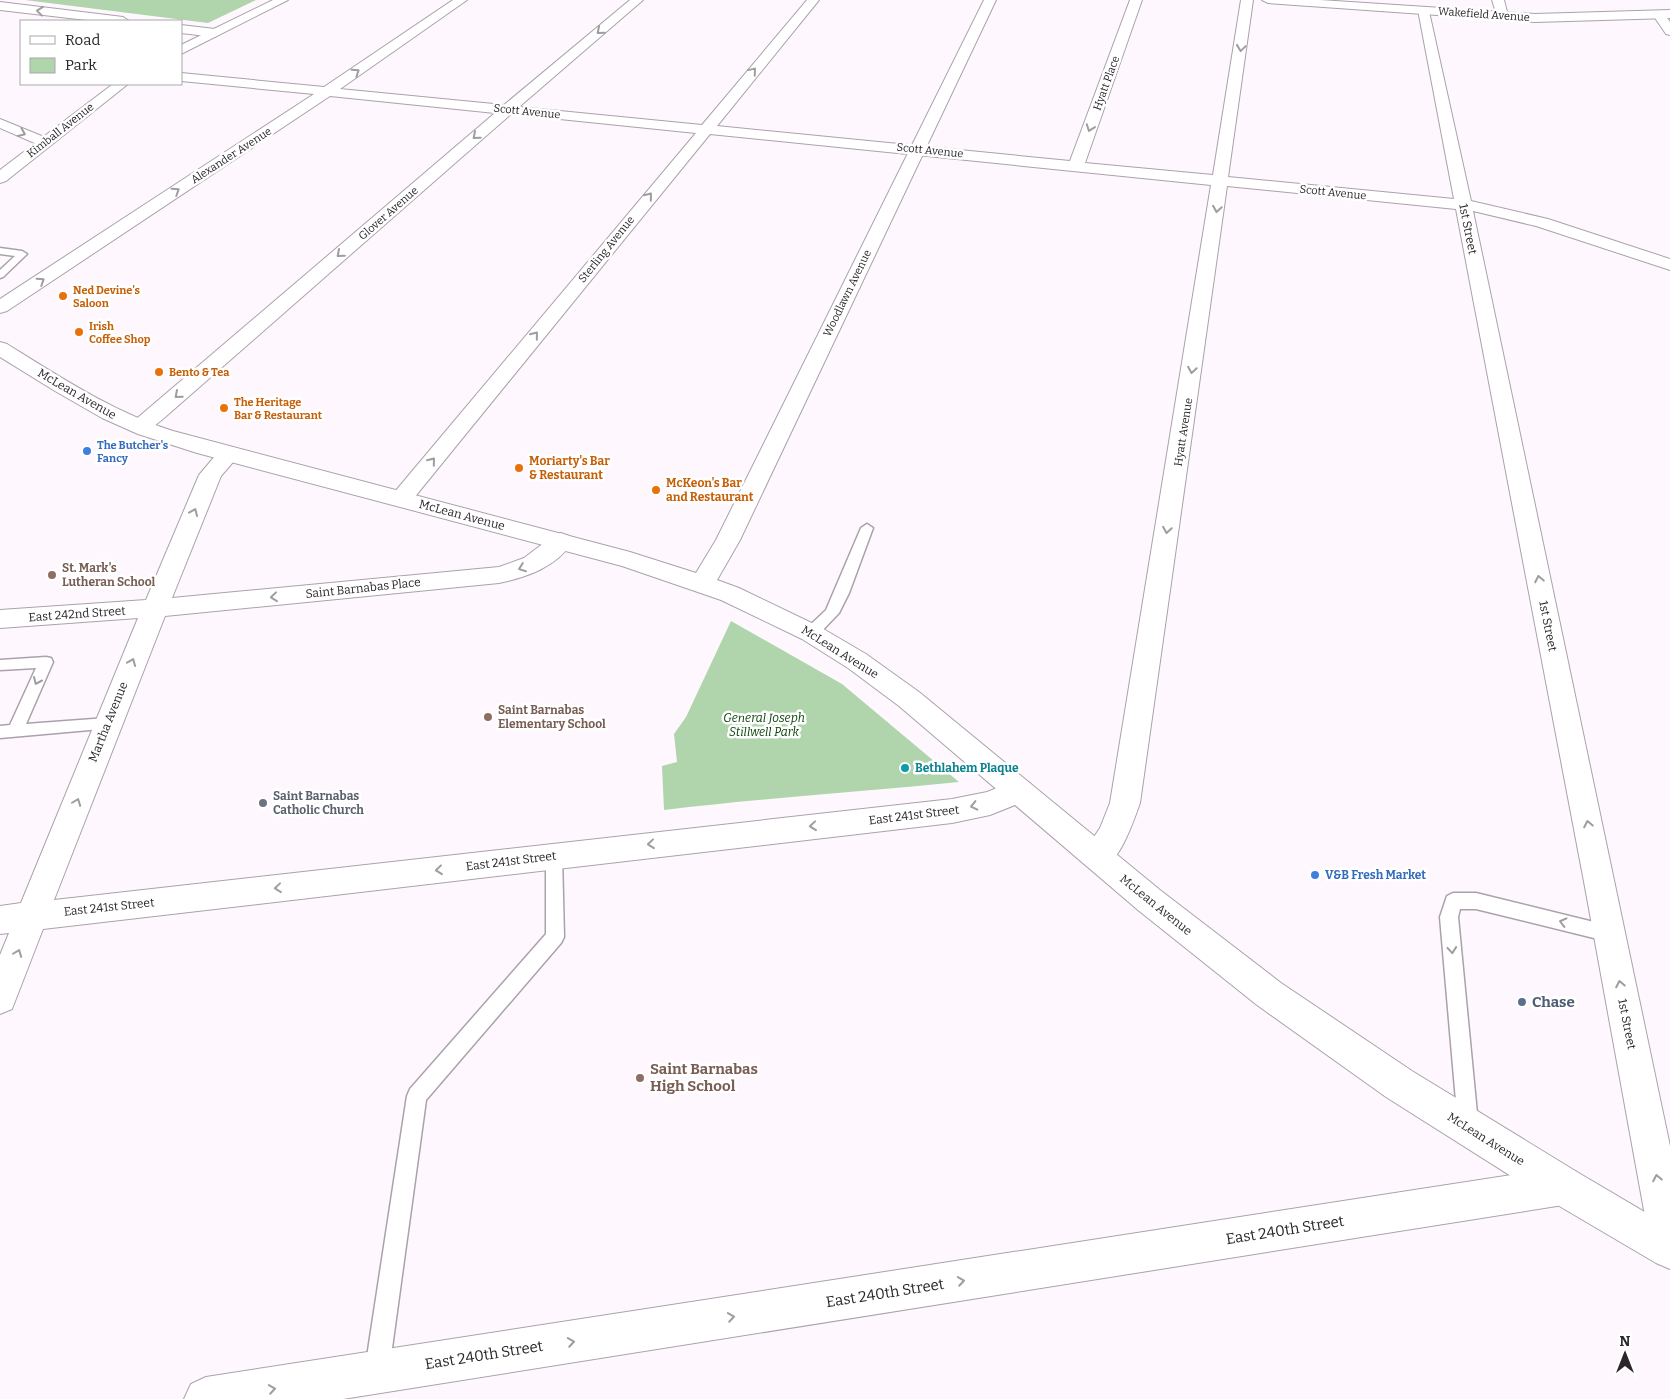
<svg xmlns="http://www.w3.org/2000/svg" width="1670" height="1399" viewBox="0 0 1670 1399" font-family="Bitter,serif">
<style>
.green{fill:#b0d4ac}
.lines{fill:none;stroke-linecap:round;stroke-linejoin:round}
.service-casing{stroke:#aba1ab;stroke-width:3}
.minor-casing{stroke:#aba1ab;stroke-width:2}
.tertiary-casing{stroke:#aba1ab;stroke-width:2}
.service{fill:#fff;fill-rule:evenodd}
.minor{fill:#fff;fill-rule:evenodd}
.tertiary{fill:#fff;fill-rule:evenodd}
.oneway{stroke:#9f9d9f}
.food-dot{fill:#e8710a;stroke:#fff;stroke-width:2}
.shop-dot{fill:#3f7fe0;stroke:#fff;stroke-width:2}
.education-dot{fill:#8d6e63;stroke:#fff;stroke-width:2}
.culture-dot{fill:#0f9aa8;stroke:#fff;stroke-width:2}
.worship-dot{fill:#6b7280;stroke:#fff;stroke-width:2}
.service-dot{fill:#5c6f8a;stroke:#fff;stroke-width:2}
.labels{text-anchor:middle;stroke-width:5;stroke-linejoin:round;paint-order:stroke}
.far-street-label{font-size:11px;fill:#2a262a;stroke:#fff}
.far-food-label{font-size:11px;font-weight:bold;fill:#c56008;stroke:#fff;text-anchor:start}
.far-shop-label{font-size:11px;font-weight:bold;fill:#366cbe;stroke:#fff;text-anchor:start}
.street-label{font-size:12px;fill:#2a262a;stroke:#fff}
.food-label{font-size:12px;font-weight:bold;fill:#c56008;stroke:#fff;text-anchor:start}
.education-label{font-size:12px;font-weight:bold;fill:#785e54;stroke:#fff;text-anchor:start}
.park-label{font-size:12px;font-style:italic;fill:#094207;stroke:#fff}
.culture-label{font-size:12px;font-weight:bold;fill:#0d838f;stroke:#fff;text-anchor:start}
.worship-label{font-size:12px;font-weight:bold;fill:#5b616d;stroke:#fff;text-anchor:start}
.shop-label{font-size:12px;font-weight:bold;fill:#366cbe;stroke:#fff;text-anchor:start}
.near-service-label{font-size:15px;font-weight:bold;fill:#4e5e75;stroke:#fff;text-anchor:start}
.near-education-label{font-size:15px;font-weight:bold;fill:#785e54;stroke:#fff;text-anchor:start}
.near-street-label{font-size:15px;fill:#2a262a;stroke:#fff}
</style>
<rect width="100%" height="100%" fill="#fef8fe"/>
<path class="green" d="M25,0H256L208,23Z
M731,621L842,684L959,782C861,792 762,798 664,810L662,766L677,762L674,734L686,717Z"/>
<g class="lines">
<g class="service-casing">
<path id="service" d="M0,248L22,251L27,254L3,277L0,278V270L15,256L0,254Z
M867,524L873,528L849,593L839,613L816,637H806L804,633L806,629L826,610L861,528Z
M46,657L51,658L53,662L26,724L107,718L112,720L115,724L112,728L0,738V726L10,725L36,668L0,670V660Z
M554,848L560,850L562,855L564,937L561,943L426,1100L389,1370L385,1378L377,1382L369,1378L365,1370L407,1096L410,1089L546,934V855L548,850Z
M1453,893H1476L1610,926L1616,928L1619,934L1616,940L1610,942L1476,909H1460L1458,917L1478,1124L1475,1131L1468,1134L1461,1131L1458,1124L1440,917L1447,896Z"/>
</g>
<g class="minor-casing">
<path id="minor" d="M453,0H467L340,89L504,105L630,0H643L519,107L702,125L807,0H819L717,126L1070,161L1130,0H1142L1085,163L1213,175L1241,0H1253L1228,177L1454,199L1418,10L1420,7H1428L1471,201L1548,219L1670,259V270L1536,226L1473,211L1670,1146V1263L1656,1257L1650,1243L1585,887L1456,209L1227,186L1140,803C1134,820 1118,868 1098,869C1094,869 1089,866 1086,865L1081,856L1100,828L1110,803L1211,185L710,134L409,504L401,506L393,504L390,499L393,494L696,133L511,114L172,411C160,421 148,435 131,431L128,426L495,113L330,96L7,311L0,313V299L314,94L181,81V73L324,87Z
M1492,0H1504L1508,16L1506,19H1498Z
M0,2L123,17L129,21H95L0,10Z
M1659,11L1663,12L1670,22V35L1666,34L1653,15Z
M181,25L215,29L221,33L215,37L181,33Z
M0,119L49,139L51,142L49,145H39L0,128Z
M229,447L237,449L240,454L221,476L172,598L499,567L524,558L553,536L561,533L569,536L573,541C557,567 527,577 499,583L165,616L54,900L952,799L987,792L1020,779L1030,783L1035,791L1030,799L990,815L952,823L43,929L12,1009L0,1014V955L9,933L0,934V906L21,903L138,618L0,628V610L146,600L199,475L221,449Z
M1563,1167L1577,1172L1582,1186L1577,1200L1563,1205L343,1399H184L191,1384L206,1377Z"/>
</g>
<g class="tertiary-casing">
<path id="tertiary" d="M273,0H288L181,54V45Z
M984,0H996L740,540L717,580L739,588L820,627L866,654L919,692L1160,890L1281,983L1412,1071L1577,1172L1670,1227V1269L1656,1263L1549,1200L1386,1097L1257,1005L1138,910L899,706L848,668L802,639L721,600L622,566L197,453L138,434L102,418L55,391L0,357V342L7,344C60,377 113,412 173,431L630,552L696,573L716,540Z
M1262,0H1320L1535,14L1670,10V18L1535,22L1268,3Z
M113,84H128L6,181L0,183V170Z"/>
</g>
<use href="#service" class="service"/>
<use href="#minor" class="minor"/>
<use href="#tertiary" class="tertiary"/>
</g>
<defs><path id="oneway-chevron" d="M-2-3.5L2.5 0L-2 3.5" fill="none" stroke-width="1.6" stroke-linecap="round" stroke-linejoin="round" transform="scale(1.25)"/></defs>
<g class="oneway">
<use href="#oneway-chevron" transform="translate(40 11) rotate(-173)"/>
<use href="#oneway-chevron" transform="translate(600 31) rotate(140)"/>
<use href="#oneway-chevron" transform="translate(1241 48) rotate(98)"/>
<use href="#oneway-chevron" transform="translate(753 71) rotate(-50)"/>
<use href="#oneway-chevron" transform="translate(356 72) rotate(-34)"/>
<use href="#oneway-chevron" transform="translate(1090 128) rotate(110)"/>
<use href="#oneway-chevron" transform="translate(22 133) rotate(23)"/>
<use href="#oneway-chevron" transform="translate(476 136) rotate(139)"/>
<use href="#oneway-chevron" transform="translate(176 191) rotate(-33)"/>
<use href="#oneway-chevron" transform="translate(649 196) rotate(-51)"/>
<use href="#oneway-chevron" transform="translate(1217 209) rotate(99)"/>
<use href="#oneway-chevron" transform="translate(340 254) rotate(139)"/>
<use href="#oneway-chevron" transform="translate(41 281) rotate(-33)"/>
<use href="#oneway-chevron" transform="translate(535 335) rotate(-51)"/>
<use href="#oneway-chevron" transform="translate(1192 370) rotate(99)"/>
<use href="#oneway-chevron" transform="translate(178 395) rotate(139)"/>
<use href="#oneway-chevron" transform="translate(432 461) rotate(-51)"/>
<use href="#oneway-chevron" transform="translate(194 512) rotate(-67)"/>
<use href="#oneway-chevron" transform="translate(1167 530) rotate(99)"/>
<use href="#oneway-chevron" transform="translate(522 568) rotate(159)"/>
<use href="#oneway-chevron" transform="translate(1539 579) rotate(-101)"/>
<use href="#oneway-chevron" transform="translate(274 597) rotate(174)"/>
<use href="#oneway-chevron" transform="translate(132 662) rotate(-68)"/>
<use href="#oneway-chevron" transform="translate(37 681) rotate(114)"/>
<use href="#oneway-chevron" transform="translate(77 802) rotate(-69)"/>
<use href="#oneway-chevron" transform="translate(974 806) rotate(167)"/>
<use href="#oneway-chevron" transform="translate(1588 824) rotate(-101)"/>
<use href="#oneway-chevron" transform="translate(813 826) rotate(174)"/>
<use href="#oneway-chevron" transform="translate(651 844) rotate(174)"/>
<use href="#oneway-chevron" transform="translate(439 870) rotate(174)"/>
<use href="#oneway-chevron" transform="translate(278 888) rotate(174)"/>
<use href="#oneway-chevron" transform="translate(1563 922) rotate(-166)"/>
<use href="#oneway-chevron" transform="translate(1452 950) rotate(85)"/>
<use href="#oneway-chevron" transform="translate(18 953) rotate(-69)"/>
<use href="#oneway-chevron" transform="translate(1620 984) rotate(-101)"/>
<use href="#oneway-chevron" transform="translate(1657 1178) rotate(-101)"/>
<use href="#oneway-chevron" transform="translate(961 1281) rotate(-9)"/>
<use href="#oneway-chevron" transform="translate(731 1317) rotate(-9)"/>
<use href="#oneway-chevron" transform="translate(571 1342) rotate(-9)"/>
<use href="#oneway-chevron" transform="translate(272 1389) rotate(-9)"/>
</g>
<g class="food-dot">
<circle cx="63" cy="296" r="5"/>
<circle cx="79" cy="332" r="5"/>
<circle cx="159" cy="372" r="5"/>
<circle cx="224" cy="408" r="5"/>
<circle cx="519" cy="468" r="5"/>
<circle cx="656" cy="490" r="5"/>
</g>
<g class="shop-dot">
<circle cx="87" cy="451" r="5"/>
<circle cx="1315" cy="875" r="5"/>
</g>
<g class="education-dot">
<circle cx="52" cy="575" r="5"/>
<circle cx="488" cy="717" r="5"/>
<circle cx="640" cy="1078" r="5"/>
</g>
<circle class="culture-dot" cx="905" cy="768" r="5"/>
<circle class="worship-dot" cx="263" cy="803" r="5"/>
<circle class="service-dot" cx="1522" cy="1002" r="5"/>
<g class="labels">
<g class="far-street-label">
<text transform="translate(1484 14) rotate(4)" y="4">Wakefield Avenue</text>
<text transform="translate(1106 83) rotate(-70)" y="4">Hyatt Place</text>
<text transform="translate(527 111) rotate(6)" y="4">Scott Avenue</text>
<text transform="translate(60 130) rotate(-38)" y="4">Kimball Avenue</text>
<text transform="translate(930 150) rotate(6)" y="4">Scott Avenue</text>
<text transform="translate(231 155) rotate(-33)" y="4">Alexander Avenue</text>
<text transform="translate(1333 192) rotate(6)" y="4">Scott Avenue</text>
<text transform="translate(388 213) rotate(-41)" y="4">Glover Avenue</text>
<text transform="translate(606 249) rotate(-51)" y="4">Sterling Avenue</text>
<text transform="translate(847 293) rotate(-64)" y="4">Woodlawn Avenue</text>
<text transform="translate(1183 432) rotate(-81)" y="4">Hyatt Avenue</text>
</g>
<g class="far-food-label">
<text x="73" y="294">Ned Devine's<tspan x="73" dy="13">Saloon</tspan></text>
<text x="89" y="330">Irish<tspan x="89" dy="13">Coffee Shop</tspan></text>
<text x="169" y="376">Bento &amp; Tea</text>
<text x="234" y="406">The Heritage<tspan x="234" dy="13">Bar &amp; Restaurant</tspan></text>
</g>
<g class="far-shop-label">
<text x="97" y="449">The Butcher's<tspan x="97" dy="13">Fancy</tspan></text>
</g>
<g class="street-label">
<text transform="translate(1468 229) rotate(79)" y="4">1st Street</text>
<text transform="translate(77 394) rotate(30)" y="4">McLean Avenue</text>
<text transform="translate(462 515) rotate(15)" y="4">McLean Avenue</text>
<text transform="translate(363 588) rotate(-6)" y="4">Saint Barnabas Place</text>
<text transform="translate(77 614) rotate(-4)" y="4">East 242nd Street</text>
<text transform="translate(1548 626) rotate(79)" y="4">1st Street</text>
<text transform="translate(840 652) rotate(32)" y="4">McLean Avenue</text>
<text transform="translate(108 722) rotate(-68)" y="4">Martha Avenue</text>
<text transform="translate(914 815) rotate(-7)" y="4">East 241st Street</text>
<text transform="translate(511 861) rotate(-7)" y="4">East 241st Street</text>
<text transform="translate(1156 905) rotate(39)" y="4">McLean Avenue</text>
<text transform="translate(109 907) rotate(-6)" y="4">East 241st Street</text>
<text transform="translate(1627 1024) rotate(79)" y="4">1st Street</text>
<text transform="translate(1486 1139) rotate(32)" y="4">McLean Avenue</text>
</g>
<g class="food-label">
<text x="529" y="465">Moriarty's Bar<tspan x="529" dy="14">&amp; Restaurant</tspan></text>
<text x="666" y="487">McKeon's Bar<tspan x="666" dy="14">and Restaurant</tspan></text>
</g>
<g class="education-label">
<text x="62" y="572">St. Mark's<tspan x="62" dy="14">Lutheran School</tspan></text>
<text x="498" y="714">Saint Barnabas<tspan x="498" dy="14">Elementary School</tspan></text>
</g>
<g class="park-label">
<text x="764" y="722">General Joseph<tspan x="764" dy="14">Stillwell Park</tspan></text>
</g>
<g class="culture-label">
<text x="915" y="772">Bethlahem Plaque</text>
</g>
<g class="worship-label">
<text x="273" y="800">Saint Barnabas<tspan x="273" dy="14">Catholic Church</tspan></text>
</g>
<g class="shop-label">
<text x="1325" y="879">V&amp;B Fresh Market</text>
</g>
<g class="near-service-label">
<text x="1532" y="1007">Chase</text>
</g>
<g class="near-education-label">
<text x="650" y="1074">Saint Barnabas<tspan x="650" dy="17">High School</tspan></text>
</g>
<g class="near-street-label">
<text transform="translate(1285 1230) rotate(-9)" y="5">East 240th Street</text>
<text transform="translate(885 1293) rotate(-9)" y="5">East 240th Street</text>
<text transform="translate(484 1355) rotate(-9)" y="5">East 240th Street</text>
</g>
</g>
<rect x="20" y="20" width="162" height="65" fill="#ffffff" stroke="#aaa8aa"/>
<rect x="30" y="36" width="25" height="8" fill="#ffffff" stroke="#aaa8aa"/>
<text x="65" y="45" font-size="15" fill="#2a262a">Road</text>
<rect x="30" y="58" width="25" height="15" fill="#b0d4ac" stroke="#aaa8aa"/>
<text x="65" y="70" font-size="15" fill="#2a262a">Park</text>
<g transform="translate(1625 1354)" stroke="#ffffff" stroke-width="4" paint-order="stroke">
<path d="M0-4L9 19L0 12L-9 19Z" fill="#2a262a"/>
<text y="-8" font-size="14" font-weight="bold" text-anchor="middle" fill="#2a262a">N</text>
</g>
</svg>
